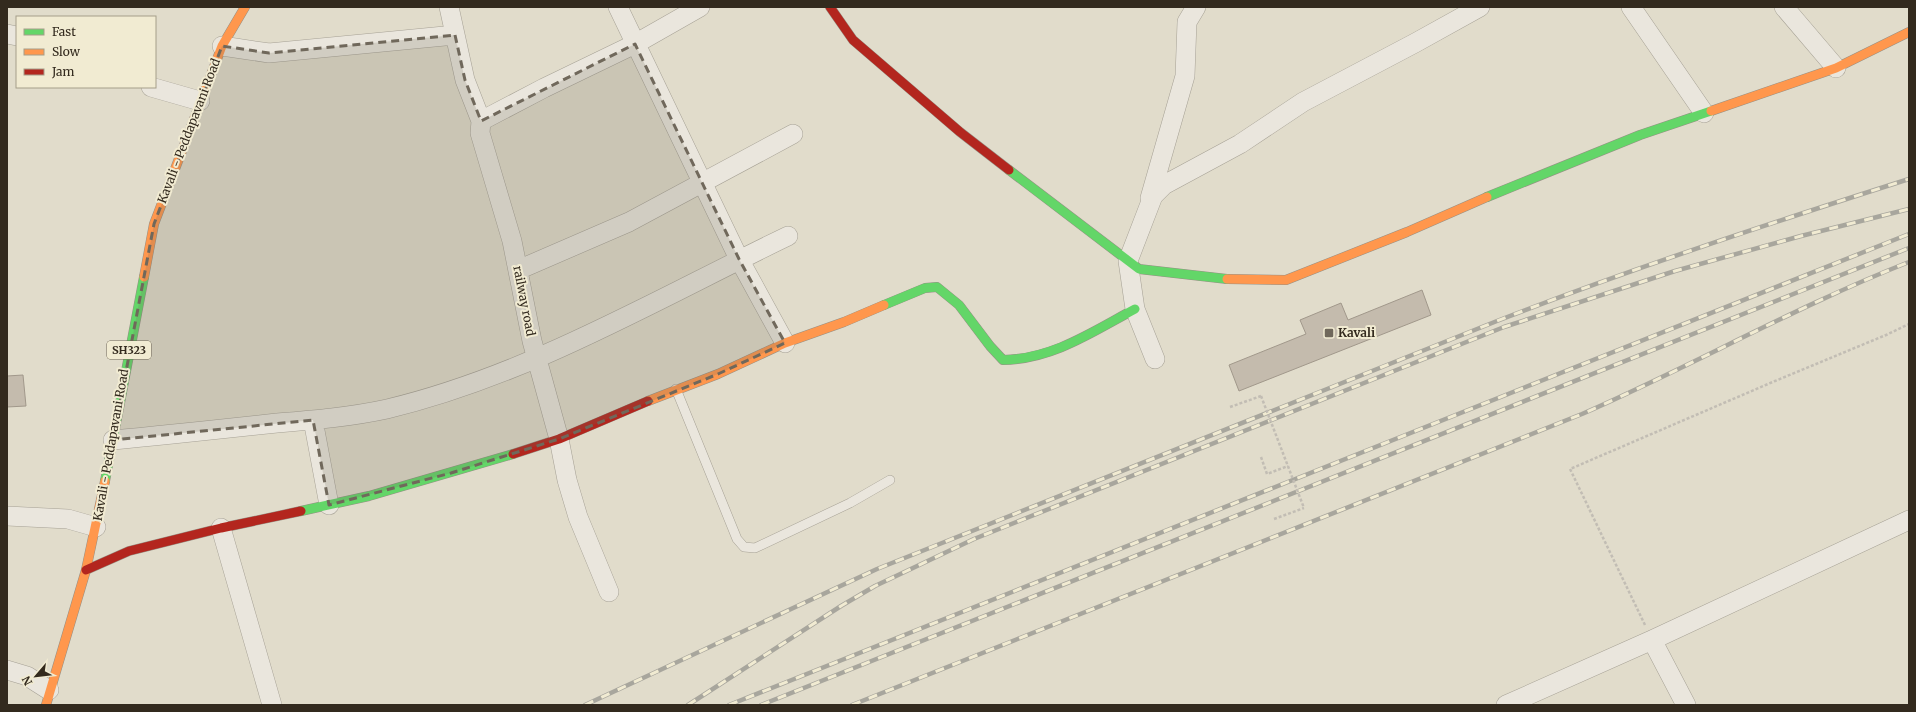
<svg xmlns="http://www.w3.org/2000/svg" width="1916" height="712" viewBox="0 0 1916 712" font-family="Merriweather,serif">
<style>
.building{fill:#c4bbad;stroke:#a1988b}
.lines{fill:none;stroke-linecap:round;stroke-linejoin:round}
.lane-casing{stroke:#a6a195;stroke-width:10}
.street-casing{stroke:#a6a195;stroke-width:20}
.fast-casing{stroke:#969085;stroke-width:10}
.slow-casing{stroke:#969085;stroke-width:10}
.jam-casing{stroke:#969085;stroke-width:10}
.path{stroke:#c2bdb4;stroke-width:2.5;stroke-dasharray:3 2;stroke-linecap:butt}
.lane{stroke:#eae6dd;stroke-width:9}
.street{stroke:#eae6dd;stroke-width:19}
.fast{stroke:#63d668;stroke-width:9}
.slow{stroke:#ff974d;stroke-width:9}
.jam{stroke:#b3261e;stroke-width:9}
.rail-casing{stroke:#a8a69d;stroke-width:4.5}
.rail{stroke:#f1ebd2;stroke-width:3;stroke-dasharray:9;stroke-linecap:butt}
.path-bridge{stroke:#c2bdb4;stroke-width:2.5;stroke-dasharray:3 2;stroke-linecap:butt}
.marked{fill:#70685b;fill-opacity:0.2;stroke:#70685b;stroke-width:3;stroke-dasharray:8 5;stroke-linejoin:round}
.poi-dot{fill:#70685b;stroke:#f1ebd2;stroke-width:1.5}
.labels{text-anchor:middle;stroke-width:4;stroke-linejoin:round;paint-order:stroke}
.shield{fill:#f1ebd2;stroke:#6c6454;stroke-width:1}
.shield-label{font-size:11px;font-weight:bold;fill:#332a1e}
.street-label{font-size:12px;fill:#332a1e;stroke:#f1ebd2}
.poi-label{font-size:12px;font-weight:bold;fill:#332a1e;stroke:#f1ebd2;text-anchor:start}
</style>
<rect width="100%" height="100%" fill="#e1dccb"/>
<path class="building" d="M1422,290L1431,315L1239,391L1229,365L1306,334L1300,320L1341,303L1348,320Z
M23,375L26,406L7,407V376Z"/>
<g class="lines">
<g class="lane-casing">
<path id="lane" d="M676,389L737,539L744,547L755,548L850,503L890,480"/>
</g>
<g class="street-casing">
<path id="street" d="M449,7L465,80L481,121L480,133L512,241L532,341L559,439L567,480L578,517L609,592
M618,7L739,259L785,343
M1631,7L1704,113
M1784,7L1836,68
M7,34L17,36
M222,46L269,53L455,35
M151,87L200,101
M481,121L544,88L635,44L700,7
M1150,198L1185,76L1187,22L1196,7
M518,270L629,222L793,134
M1155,359L1135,309L1128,261L1153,196L1164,185L1240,144L1303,102L1415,43L1480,7
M313,420L329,505
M113,440C167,435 222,429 277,423C314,420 350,417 387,409C529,375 657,299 788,236
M7,516L68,519L96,527
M221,528L272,705
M1652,640L1686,705
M7,670L27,676L49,690
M1506,705L1652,640L1909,520"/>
</g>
<g class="fast-casing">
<path id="fast" d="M1009,170L1139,269L1227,279
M1487,197L1640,135L1711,111
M884,305L925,288L937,287L959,305L990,346L1003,360C1053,359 1092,332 1135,309
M105,481L144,277
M301,511L369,496L513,454"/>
</g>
<g class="slow-casing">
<path id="slow" d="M1711,111L1836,68L1909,32
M144,277L154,224L222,46L245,7
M1227,279L1286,280L1407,232L1487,197
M648,401L718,374L785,343L844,322L884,305
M46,705L86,570L105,481"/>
</g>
<g class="jam-casing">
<path id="jam" d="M830,7L853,40L960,132L1009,170
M513,454L559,439L648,401
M86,570L129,551L221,528L301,511"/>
</g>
<path class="path" d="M1230,407L1261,396
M1261,457L1267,474L1288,466
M1274,519L1304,508
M1645,625L1570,469L1775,381L1886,335L1909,324"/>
<use href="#lane" class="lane"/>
<use href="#street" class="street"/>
<use href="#fast" class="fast"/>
<use href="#slow" class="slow"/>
<use href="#jam" class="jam"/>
<g class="rail-casing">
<path id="rail" d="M585,705L877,569L1497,321C1633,268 1771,223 1909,179
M688,705L841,606L875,586L974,539L1504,327L1675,271L1801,236L1909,209
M729,705L1909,234
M761,705L1909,248
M852,705L1582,414C1692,366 1797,306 1909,262"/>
</g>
<use href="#rail" class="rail"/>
<path class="path-bridge" d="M1261,396L1304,508"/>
</g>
<path class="marked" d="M455,35L465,80L481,121L635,44L739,259L785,343L718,374L559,439L451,473L329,505L313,420L113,440L154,224L222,46L269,53Z"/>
<rect class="poi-dot" x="1324" y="328" width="10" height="10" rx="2"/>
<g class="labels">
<rect class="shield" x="107" y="341" width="44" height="18" rx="3"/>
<g class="shield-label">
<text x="129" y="354">SH323</text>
</g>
<g class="street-label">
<text transform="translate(189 131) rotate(-69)" y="4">Kavali - Peddapavani Road</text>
<text transform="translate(524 301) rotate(79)" y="4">railway road</text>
<text transform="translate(111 445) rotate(-80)" y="4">Kavali - Peddapavani Road</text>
</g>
<g class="poi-label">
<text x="1338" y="337">Kavali</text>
</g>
</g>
<rect width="1916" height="712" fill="none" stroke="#332a1e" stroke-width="16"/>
<rect x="16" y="16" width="140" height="72" fill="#f1ebd2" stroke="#a59e8a"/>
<rect x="24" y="29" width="20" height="6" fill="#63d668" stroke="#a59e8a"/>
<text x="52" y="36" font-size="12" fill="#332a1e">Fast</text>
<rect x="24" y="49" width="20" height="6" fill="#ff974d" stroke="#a59e8a"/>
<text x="52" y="56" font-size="12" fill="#332a1e">Slow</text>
<rect x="24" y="69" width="20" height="6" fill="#b3261e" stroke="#a59e8a"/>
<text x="52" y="76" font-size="12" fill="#332a1e">Jam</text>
<g transform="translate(36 676) rotate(242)" stroke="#f1ebd2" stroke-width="3" paint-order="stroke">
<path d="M0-3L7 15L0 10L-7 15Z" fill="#332a1e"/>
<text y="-6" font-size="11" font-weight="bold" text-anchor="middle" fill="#332a1e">N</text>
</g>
</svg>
